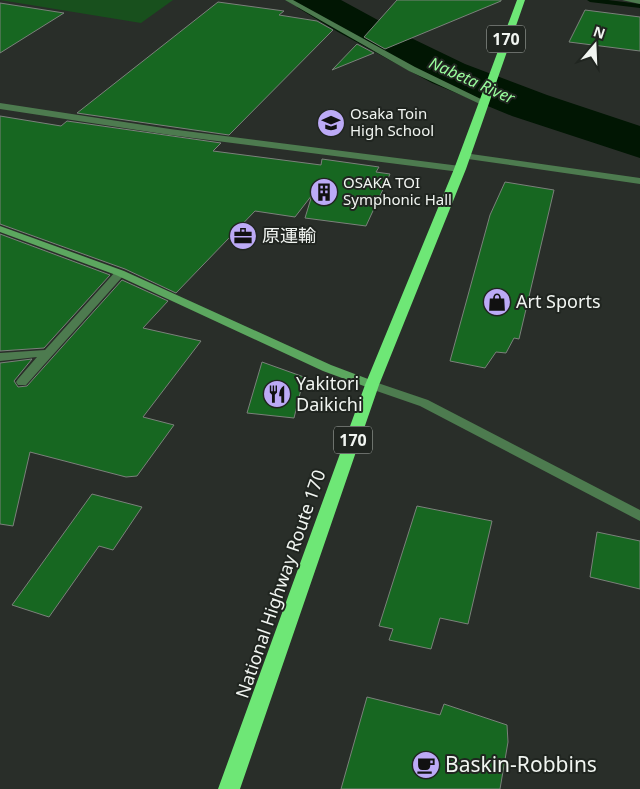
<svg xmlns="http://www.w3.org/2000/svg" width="640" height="789" viewBox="0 0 640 789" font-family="'Noto Sans','Noto Sans JP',sans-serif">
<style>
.green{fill:#18501d}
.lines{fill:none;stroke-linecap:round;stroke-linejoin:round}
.stream{fill:#011603;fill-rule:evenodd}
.river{fill:#011603;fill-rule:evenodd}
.building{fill:#176721;stroke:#7b817b}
.street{fill:#4d7b4f;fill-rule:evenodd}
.secondary{fill:#5ca75f;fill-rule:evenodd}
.highway{fill:#6ee776;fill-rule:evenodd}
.labels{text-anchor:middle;stroke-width:4;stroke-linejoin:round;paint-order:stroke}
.far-poi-label{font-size:15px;fill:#f1f5f1;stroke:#202520;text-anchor:start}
.shield{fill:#202520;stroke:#b2b7b2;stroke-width:1}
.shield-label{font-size:16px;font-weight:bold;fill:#f1f5f1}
.far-water-label{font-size:16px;font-style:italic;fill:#9afd9d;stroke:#202520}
.poi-label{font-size:18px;fill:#f1f5f1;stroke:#202520;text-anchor:start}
.street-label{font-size:18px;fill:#f1f5f1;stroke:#202520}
.near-poi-label{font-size:21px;fill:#f1f5f1;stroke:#202520;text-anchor:start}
</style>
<rect width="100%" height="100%" fill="#292e29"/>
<path class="green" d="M0,0H173L141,23Z"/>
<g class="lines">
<path class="stream" d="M587,0H608L640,4V8L590,2Z"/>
<path class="river" d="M292,0H341L409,37L465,64L547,95L640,126V158L512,116L432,83L338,32L298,8Z"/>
</g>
<path class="building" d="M397,0H501V1L385,49L364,37Z
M218,2L284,11L279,15L317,21L333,30L229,135L77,113Z
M0,3L64,13L0,53Z
M585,10L640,17V51L569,42Z
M357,44L374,53L332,70Z
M0,116L61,126L67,121L221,143L213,151L321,165L322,159L379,167L376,172L390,174L366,226L305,218L312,195L295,217L255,211L176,293L125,269L0,224Z
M505,182L554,190L519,339L514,338L506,353L496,352L485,368L450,361L490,215Z
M0,234L110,275L44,348L0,351Z
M122,280L168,301L143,328L201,341L143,417L174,425L137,476L126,477L30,452L13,526L0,524V363L32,359L14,381L18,387L27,386Z
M262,362L304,377L294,418L247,413Z
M92,494L142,507L113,550L99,546L49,617L12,605Z
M417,506L492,521L468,624L440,618L431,649L389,640L393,629L379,626Z
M597,532L640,541V589L590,577Z
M367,697L440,715L444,704L507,725L508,742L500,789H341Z"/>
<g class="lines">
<path class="street" d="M285,0H293L415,67L487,102L480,104L409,71Z
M622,0H640V4Z
M0,103L170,129L460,166L465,169L460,172L170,135L0,109Z
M464,153L640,178V184L461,158V154Z
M120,270L125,273L124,275L26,385H18L16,382L18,379L37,357L0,361V353L45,350L116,271Z
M372,381L428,400L640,510V521L420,406L368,388L366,385L368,382Z"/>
<path class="secondary" d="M0,226L124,271L331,365L376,382L378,385L372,389L323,371L116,275L0,232Z"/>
<path class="highway" d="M517,0H525L466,169L379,385L240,789H218L365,385L454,169Z"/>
</g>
<defs>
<g id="school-disc" transform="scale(1.4375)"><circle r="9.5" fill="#bcaaf6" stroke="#202520"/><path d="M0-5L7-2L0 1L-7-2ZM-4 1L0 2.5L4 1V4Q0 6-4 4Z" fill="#111"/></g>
<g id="building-disc" transform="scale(1.4375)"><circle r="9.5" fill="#bcaaf6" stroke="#202520"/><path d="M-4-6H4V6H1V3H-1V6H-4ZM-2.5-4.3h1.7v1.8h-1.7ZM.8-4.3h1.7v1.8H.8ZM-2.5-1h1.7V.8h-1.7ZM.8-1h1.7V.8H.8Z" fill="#111"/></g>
<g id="office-disc" transform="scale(1.4375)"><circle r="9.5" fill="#bcaaf6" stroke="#202520"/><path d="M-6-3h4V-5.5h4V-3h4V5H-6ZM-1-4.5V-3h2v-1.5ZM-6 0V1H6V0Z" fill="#111"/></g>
<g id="shop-disc" transform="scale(1.4375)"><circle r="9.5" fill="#bcaaf6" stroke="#202520"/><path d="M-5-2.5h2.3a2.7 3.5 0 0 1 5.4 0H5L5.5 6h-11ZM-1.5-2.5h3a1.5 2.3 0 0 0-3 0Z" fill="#111"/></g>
<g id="restaurant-disc" transform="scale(1.4375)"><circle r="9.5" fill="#bcaaf6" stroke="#202520"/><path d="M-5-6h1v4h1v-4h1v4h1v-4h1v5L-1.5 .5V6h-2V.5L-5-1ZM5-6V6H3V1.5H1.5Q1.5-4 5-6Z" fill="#111"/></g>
<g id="cafe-disc" transform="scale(1.4375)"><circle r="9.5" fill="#bcaaf6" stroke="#202520"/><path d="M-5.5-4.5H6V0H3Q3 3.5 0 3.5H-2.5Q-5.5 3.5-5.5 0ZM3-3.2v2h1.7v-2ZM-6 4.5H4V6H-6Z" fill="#111"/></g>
</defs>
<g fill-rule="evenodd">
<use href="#school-disc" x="331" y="123"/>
<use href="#building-disc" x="324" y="192"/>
<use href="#office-disc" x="243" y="236"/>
<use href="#shop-disc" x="497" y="302"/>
<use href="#restaurant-disc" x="277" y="394"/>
<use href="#cafe-disc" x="426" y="765"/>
</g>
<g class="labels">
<g class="far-poi-label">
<text x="350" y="119">Osaka Toin<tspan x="350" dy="17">High School</tspan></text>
<text x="343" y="188">OSAKA TOI<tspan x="343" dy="17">Symphonic Hall</tspan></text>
</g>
<g class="shield">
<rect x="487" y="25.5" width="38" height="27" rx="4"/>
<rect x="334" y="426.5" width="38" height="27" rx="4"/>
</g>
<g class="shield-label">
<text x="506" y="45">170</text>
<text x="353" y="446">170</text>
</g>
<g class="far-water-label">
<text transform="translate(472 80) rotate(24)" y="6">Nabeta River</text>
</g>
<g class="poi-label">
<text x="262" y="242">原運輸</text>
<text x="516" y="308">Art Sports</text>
<text x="296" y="390">Yakitori<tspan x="296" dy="21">Daikichi</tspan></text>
</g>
<g class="street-label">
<text transform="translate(281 584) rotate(-71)" y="6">National Highway Route 170</text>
</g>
<g class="near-poi-label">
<text x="445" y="772">Baskin-Robbins</text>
</g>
</g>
<g transform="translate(595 45) rotate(19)" stroke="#202520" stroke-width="4" paint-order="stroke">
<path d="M0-4L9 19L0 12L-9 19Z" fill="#f1f5f1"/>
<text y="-8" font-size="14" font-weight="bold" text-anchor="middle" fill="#f1f5f1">N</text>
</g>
</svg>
